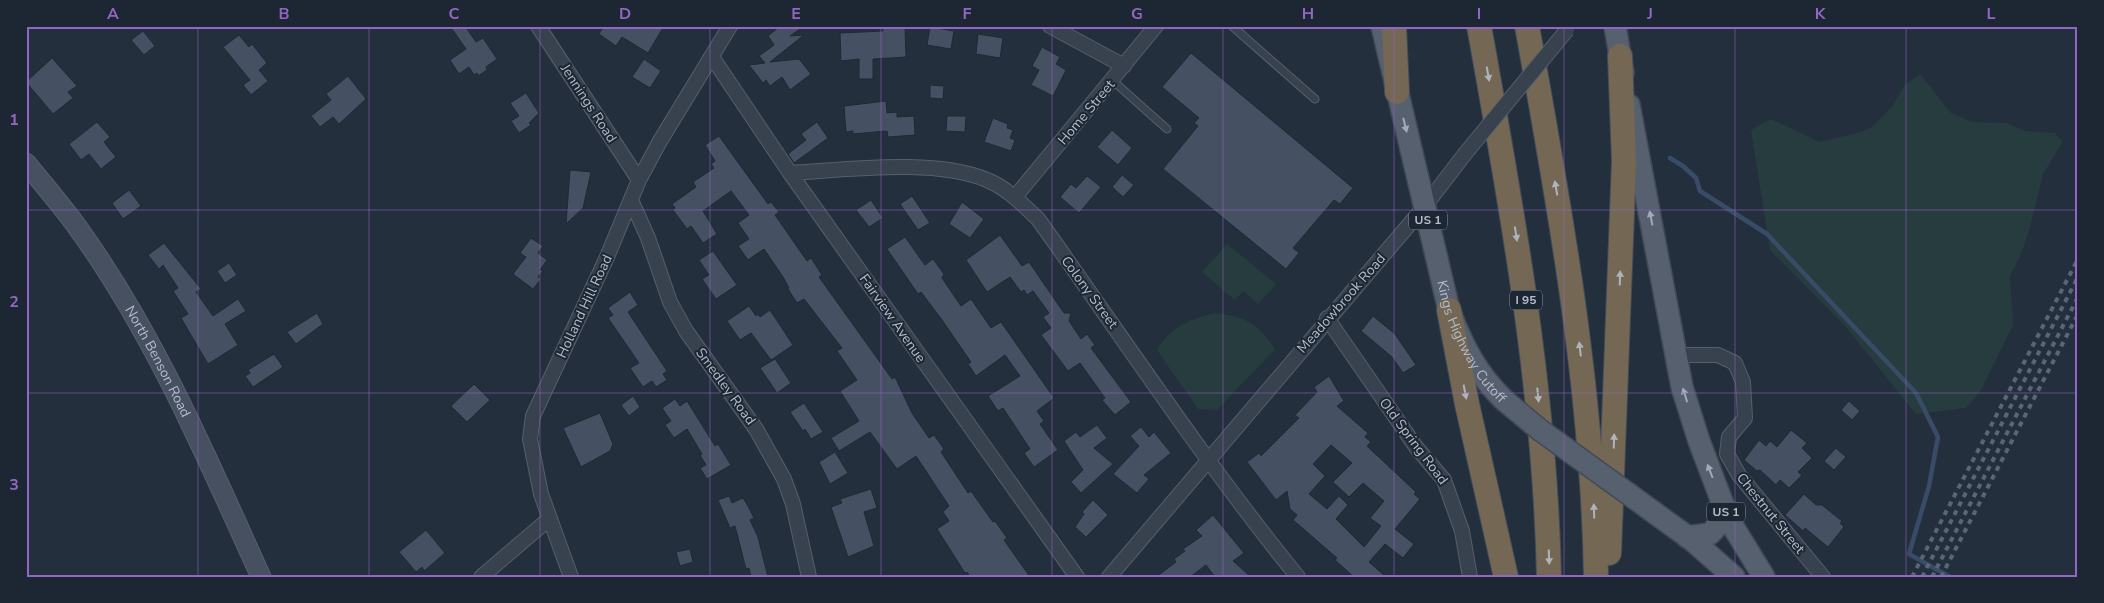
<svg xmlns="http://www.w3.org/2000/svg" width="2104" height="603" viewBox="0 0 2104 603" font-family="'Nunito Sans',sans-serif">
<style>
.green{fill:#263c3f}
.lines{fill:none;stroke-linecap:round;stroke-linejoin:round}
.stream{stroke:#394c67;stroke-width:4.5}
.building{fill:#455162;stroke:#1f2835;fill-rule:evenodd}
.lane-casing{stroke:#565f6c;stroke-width:9}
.street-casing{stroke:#565f6c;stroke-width:16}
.secondary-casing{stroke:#565f6c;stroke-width:21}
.primary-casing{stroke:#414a57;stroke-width:24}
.highway-casing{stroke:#434c59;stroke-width:26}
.lane{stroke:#38414e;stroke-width:7}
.street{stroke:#38414e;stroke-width:14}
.secondary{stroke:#465061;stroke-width:19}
.primary{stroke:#56606e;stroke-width:21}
.highway{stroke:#746855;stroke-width:24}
.rail{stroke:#5a6575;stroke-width:4;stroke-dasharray:5 5;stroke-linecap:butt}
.street-bridge-casing{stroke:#565f6c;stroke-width:16;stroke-linecap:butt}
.primary-bridge-casing{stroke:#414a57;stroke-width:24;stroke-linecap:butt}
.street-bridge{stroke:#38414e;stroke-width:14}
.primary-bridge{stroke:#56606e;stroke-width:21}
.oneway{fill:#aeb4bd}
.oneway2{fill:#a1aab7}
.grid{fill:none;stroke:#9266c3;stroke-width:1;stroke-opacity:0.55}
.labels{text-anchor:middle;stroke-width:4;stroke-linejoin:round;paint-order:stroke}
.shield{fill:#1d2633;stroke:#878f9c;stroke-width:1}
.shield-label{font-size:12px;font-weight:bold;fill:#b4bcc9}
.street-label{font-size:14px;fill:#b4bcc9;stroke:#1d2633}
.neatline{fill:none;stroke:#9266c3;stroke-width:2}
.grid-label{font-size:16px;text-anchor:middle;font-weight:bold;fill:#9266c3}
</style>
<rect width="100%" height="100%" fill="#242f3e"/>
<path class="green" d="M1920,74L1951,113L1972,122L2006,123L2026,131L2055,133L2063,142L2043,174L2029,231L2021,254L2010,276L2013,325L1980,392L1966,408L1916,414L1845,326L1770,250L1751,130L1771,119L1820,142L1857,133L1871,128L1892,107L1904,86Z
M1227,244L1276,284L1258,304L1243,291L1235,300L1202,272Z
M1216,313C1246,317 1259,324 1275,349L1217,410L1198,409L1157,350C1170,327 1192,318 1216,313Z"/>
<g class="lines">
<path class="stream" d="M1670,158L1683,166L1696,178L1700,191L1767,234L1916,393L1938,437L1929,486L1909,554L1950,577"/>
</g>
<path class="building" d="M450,26H465L476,42L483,38L497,59L486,67L487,70L478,76L477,73L474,75L469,67L459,74L450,60L466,49Z
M604,26H664L648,53L622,37L616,46L599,34Z
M780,26H804L790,36L804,35L770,62L799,59L811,74L790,90L782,77L770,86L766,80L763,83L749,65L765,63L759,56L774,45L768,36Z
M905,27L906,57L873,59V79H859V59L841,61L840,33L883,31V28Z
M930,27L954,31L951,49L927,45Z
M143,31L155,46L144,55L131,40Z
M978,34L1003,38L1000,58L976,54Z
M239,35L249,47L252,44L267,63L259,70L268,81L251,95L243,85L250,80L223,47Z
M1042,47L1060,57L1056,64L1066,70L1053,96L1031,85L1039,70L1032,66Z
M1191,53L1353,188L1340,204L1334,200L1293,248L1299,253L1286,269L1163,169L1198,126L1194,123L1199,118L1162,87Z
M52,58L77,86L68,92L73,98L53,114L26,82Z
M644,59L661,71L650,88L632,77Z
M348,76L366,99L339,124L333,117L320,127L311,116L331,100L326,94Z
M930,85L944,86L943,99L930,98Z
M526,93L539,113L529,123L531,125L519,133L511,121L519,116L510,103Z
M886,101L887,113L897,112V117L914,116L915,135L888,137L887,131L853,134V131L846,132L844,106Z
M947,116H966L965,132L946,131Z
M993,118L1008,124L1007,128L1013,130L1010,138L1015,140L1011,151L984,142Z
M97,122L110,137L104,142L116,157L101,169L89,154L81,160L69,144Z
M817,122L828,138L794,163L788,154L806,140L801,134Z
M1112,130L1132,148L1118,165L1097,147Z
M719,136L768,204L771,202L779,212L775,215L782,225L807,261L811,258L822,275L819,277L892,379L895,377L912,413L929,438L934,435L944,449L941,452L968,493L971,491L993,522L995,521L1007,538L1004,540L1030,577H970L967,572L965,573L937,529L949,521L943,512L949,506L916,456L897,469L870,432L839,451L831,438L859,421L840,391L857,380L837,351L842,348L804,299L797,303L788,289L789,288L783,277L764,249L748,260L738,246L749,239L738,223L749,215L731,191L703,211L717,234L703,243L691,226L687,229L673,210L675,208L672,204L696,187L693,182L714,168L711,164L715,161L705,145Z
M570,170L591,172L583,208L566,224Z
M1122,175L1134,185L1123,197L1112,187Z
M1087,176L1101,187L1079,213L1060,197L1071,184L1076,188Z
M129,190L141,206L123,219L112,203Z
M912,196L930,223L918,230L900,204Z
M871,200L883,218L869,227L856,210Z
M962,202L984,219L970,238L949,224Z
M1000,235L1022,266L1029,262L1064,313H1071L1069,321L1081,339L1087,334L1095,345L1091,348L1131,402L1115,415L1102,400L1105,398L1080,363L1068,371L1041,335L1051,328L1043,317L1049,313L1033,291L1027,295L1024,290L1021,292L1010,277L987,292L966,260Z
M905,237L925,265L933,259L944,274L942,278L961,306L971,299L991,328L1001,322L1054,398L1037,411L1044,421L1040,424L1058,450L1034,467L1024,453L1030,449L1003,408L998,411L988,396L1020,376L1005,355L976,376L968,364L971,362L942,320L921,292L918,294L887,249Z
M531,238L543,246L538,253L547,260L540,270L543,271L538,277L541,279L533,289L513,274L526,257L520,253Z
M164,243L201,289L196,292L213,316L238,299L246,311L225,324L238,345L208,364L181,318L188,314L173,291L178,288L163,265L159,269L148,255Z
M713,251L737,285L716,299L702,279L709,275L699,260Z
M229,263L237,275L225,283L217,271Z
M630,292L638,305L628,312L667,371L663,374L667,380L656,387L652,381L643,387L630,368L639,363L608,318L613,315L608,308Z
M749,306L756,316L758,314L760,317L770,310L793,345L771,360L751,333L740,340L727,321Z
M317,313L323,324L296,344L287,332Z
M1373,316L1395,334L1416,365L1403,373L1392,357L1361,331Z
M274,354L283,367L253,387L245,376L250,373L248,370Z
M775,359L791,383L777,393L760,368Z
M1329,376L1344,401L1337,406L1368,433L1365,437L1371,442L1367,446L1416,492L1414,494L1420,499L1395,529L1414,544L1403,558L1385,544L1369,562L1386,577H1354L1335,560L1337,558L1293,520L1297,515L1290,509L1287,491L1276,500L1247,462L1259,453L1261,456L1299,418L1295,415L1317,392L1314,387ZM1331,445L1352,463L1333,482L1349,497L1363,483L1384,501L1370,518L1381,526L1364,547L1336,519L1348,505L1339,496L1327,509L1309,494L1325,476L1313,464Z
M474,384L490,400L467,422L451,406Z
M633,396L640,407L629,416L621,405Z
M675,399L680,406L687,401L715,446L718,444L731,465L707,479L700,468L706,465L700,455L702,454L687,429L674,438L665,425L671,421L662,408Z
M1849,401L1860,411L1852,420L1841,410Z
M804,403L823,432L811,439L805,429L803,431L790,412Z
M600,413L613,444L610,451L581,467L563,428Z
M1097,425L1107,438L1094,448L1113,464L1081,493L1071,482L1083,470L1064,441L1076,432L1080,437Z
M1141,427L1149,437L1154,432L1171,453L1144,475L1149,479L1137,493L1113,474L1139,446L1130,436Z
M1791,430L1807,443L1802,448L1812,458L1798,472L1802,475L1789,488L1780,480L1776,485L1760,470L1757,471L1744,460L1759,440L1766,446L1770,441L1777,447Z
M1836,448L1846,457L1834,470L1824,461Z
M835,452L848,473L830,484L819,462Z
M871,489L877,508L864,512L874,546L848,557L831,507L842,503L840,499Z
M1804,494L1816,505H1822L1842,521L1840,523L1844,527L1828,547L1805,528L1803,531L1785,515Z
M729,496L732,503L743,498L748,506L754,518L750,520L758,537L768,577H751L749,568L746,569L735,526L730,528L718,500Z
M1093,500L1108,515L1086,537L1075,527L1084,514L1082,512Z
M1213,515L1244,553L1233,561L1251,577H1215L1206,565L1190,577H1156L1176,562L1174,559L1185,551L1183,549L1202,536L1196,530Z
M426,530L445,553L424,571L422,567L416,572L399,552Z
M690,549L693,562L680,566L676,552Z"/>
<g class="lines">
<g class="lane-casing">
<path id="lane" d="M1232,26L1315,99
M1112,80L1167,129"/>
</g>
<g class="street-casing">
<path id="street" d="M538,26L639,180
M1050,26L1124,66
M712,57L790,173L1077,577
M790,173C847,170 934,158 987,180C1007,188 1022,204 1038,219C1124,339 1205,463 1298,577
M1015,197L1156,26
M631,200L648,238L670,302L686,331L756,429L784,479L793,504L809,577
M1327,318L1416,447L1444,480L1462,531L1470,577
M1677,355H1718L1735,363L1743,382L1745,418L1729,437L1727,454L1739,475L1823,577
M481,577L549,519
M571,577L541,494L530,439L533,416L607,257L639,180L660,141L730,26
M1109,577L1425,206L1464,155"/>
</g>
<g class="secondary-casing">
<g id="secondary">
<path id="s1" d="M26,163C44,185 62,206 78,228C155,335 207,458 261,577"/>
</g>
</g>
<g class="primary-casing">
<g id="primary">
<path id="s2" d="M1382,26L1449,310C1463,346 1476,373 1504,400"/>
<path d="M1615,26L1623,73"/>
<path d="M1629,105L1682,387L1699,441L1729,520L1764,577"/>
<path d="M1630,495L1692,540L1734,577"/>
<path d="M1687,537L1710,534L1721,522L1724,508"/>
</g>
</g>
<g class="highway-casing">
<path id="highway" d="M1394,26L1397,92
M1479,26C1512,209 1545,391 1549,577
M1527,26C1560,209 1593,391 1596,577
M1449,310L1467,404L1506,577
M1609,553L1624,161L1620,56"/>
</g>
<use href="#lane" class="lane"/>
<use href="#street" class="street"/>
<use href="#secondary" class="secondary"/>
<use href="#primary" class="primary"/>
<use href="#highway" class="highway"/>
<path class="rail" d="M1912,577L2078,259
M1922,577L2078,277
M1932,577L2078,297
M1941,577L2078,314"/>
<g class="street-bridge-casing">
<path id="street-bridge" d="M1464,155L1567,30"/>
</g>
<g class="primary-bridge-casing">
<path id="primary-bridge" d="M1504,400L1540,430L1630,495"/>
</g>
<use href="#street-bridge" class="street-bridge"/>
<use href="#primary-bridge" class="primary-bridge"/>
</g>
<defs><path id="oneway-solid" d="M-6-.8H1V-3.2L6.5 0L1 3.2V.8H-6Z" transform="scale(1.25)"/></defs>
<g class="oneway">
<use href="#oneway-solid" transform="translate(1488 74) rotate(80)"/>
<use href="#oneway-solid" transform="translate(1556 188) rotate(-100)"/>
<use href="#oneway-solid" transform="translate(1516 234) rotate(81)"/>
<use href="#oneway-solid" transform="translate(1620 278) rotate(-88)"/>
<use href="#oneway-solid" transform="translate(1580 349) rotate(-97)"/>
<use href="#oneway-solid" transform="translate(1465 392) rotate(79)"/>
<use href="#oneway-solid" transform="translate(1538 395) rotate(84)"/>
<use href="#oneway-solid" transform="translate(1614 441) rotate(-88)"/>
<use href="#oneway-solid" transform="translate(1594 511) rotate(-92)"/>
<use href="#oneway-solid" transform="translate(1549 557) rotate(88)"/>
</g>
<g class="oneway2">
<use href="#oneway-solid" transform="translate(1405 125) rotate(76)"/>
<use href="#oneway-solid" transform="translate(1651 218) rotate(-101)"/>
<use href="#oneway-solid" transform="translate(1685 395) rotate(-107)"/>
<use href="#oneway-solid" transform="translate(1710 471) rotate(-111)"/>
</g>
<path class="grid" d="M198,26V577M369,26V577M540,26V577M710,26V577M881,26V577M1052,26V577M1223,26V577M1394,26V577M1564,26V577M1735,26V577M1906,26V577M26,210H2078M26,393H2078"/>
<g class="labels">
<g class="shield">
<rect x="1409" y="210.5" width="38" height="19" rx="4"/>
<rect x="1510" y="290.5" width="32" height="19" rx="4"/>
<rect x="1707" y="502.5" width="38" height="19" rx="4"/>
</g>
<g class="shield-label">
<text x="1428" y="224">US 1</text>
<text x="1526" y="304">I 95</text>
<text x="1726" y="516">US 1</text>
</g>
<g class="street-label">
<text transform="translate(589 103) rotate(57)" y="5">Jennings Road</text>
<text transform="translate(1086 112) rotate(-50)" y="5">Home Street</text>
<text transform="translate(1090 292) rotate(54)" y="5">Colony Street</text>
<text transform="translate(1341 303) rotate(-49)" y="5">Meadowbrook Road</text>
<text transform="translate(584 306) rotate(-65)" y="5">Holland Hill Road</text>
<text transform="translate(893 318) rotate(55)" y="5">Fairview Avenue</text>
<text dy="5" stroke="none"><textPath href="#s2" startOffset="330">Kings Highway Cutoff</textPath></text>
<text dy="5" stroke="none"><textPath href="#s1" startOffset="239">North Benson Road</textPath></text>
<text transform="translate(726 386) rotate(54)" y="5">Smedley Road</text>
<text transform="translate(1414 441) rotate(53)" y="5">Old Spring Road</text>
<text transform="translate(1771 513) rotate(51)" y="5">Chestnut Street</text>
</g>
</g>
<rect width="2104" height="603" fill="none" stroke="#1d2633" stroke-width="55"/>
<rect x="28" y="28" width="2048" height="548" class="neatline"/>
<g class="grid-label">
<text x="113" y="19">A</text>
<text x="284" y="19">B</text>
<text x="454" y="19">C</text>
<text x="625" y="19">D</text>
<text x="796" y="19">E</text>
<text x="967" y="19">F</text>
<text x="1137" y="19">G</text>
<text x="1308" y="19">H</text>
<text x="1479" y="19">I</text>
<text x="1650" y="19">J</text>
<text x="1820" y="19">K</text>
<text x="1991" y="19">L</text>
<text x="14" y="125">1</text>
<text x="14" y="307">2</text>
<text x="14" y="490">3</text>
</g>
</svg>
